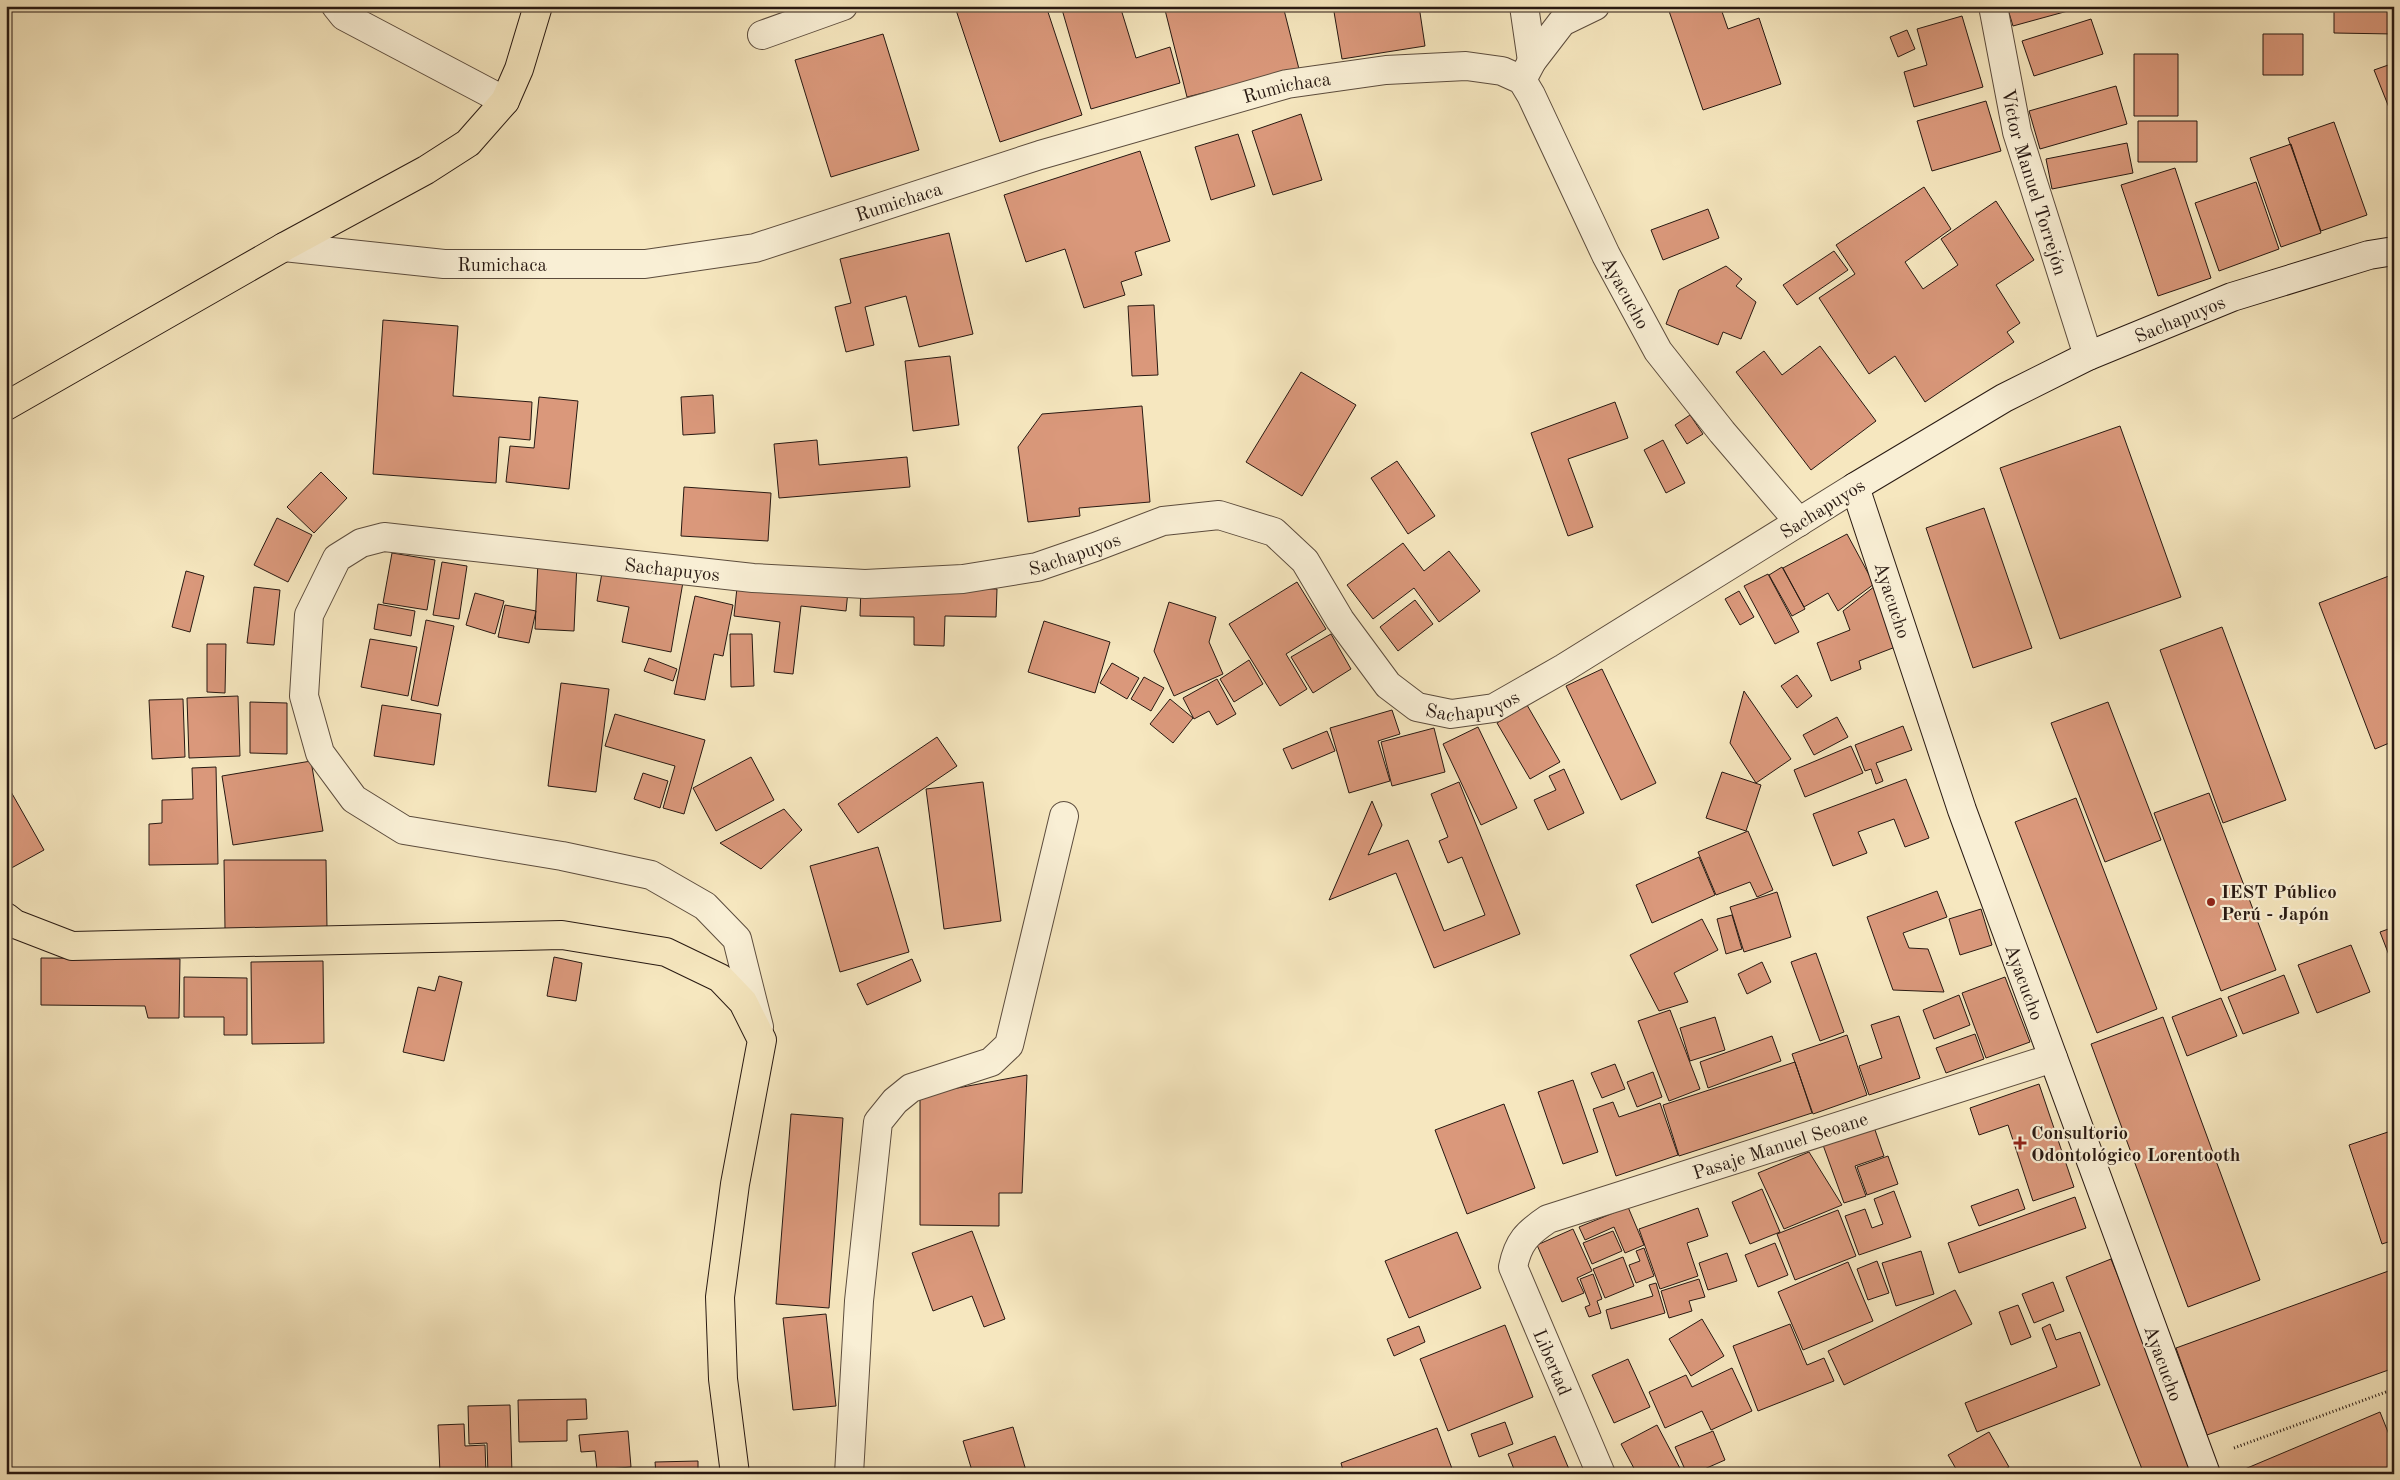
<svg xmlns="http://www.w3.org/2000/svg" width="2400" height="1480" viewBox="0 0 2400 1480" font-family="'Old Standard TT',serif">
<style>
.building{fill:#da987b;stroke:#281912}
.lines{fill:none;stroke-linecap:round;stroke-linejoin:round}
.minor-casing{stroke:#5c4c3d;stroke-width:30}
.secondary-casing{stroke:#281912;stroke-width:30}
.trunk-casing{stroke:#281912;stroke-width:30}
.path{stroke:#281912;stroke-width:3;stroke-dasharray:1 2.5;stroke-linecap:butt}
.minor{stroke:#f9efd5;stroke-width:28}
.secondary{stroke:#f9efd5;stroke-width:28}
.trunk{stroke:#f6e7bf;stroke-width:28}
.poi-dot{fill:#8f2418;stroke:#f9efd5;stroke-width:2}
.labels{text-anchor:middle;stroke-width:4.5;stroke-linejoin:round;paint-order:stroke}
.street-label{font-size:19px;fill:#281912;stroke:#f9efd5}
.poi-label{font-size:19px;font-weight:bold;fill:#281912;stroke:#f9efd5;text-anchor:start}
</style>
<rect width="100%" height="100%" fill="#f6e7bf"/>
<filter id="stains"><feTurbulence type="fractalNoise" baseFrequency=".004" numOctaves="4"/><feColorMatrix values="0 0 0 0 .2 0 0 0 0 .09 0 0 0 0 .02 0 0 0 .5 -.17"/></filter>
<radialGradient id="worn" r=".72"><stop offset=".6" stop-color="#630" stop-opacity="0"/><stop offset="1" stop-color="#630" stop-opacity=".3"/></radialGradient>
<path class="building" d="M1046,6L1082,115L1000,142L955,7Z
M1061,6H1120L1136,58L1170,47L1180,83L1091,109Z
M1164,6H1283L1299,69L1187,97Z
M1333,6H1419L1425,46L1342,59Z
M1682,6H1720L1728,29L1759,18L1781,84L1703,110L1669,11Z
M2007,6H2086L2013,26Z
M2275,6H2333V9L2275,8Z
M2334,6H2394V34L2334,33Z
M1962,16L1983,87L1914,107L1904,72L1927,65L1917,29Z
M2091,19L2103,54L2034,76L2022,41Z
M1907,30L1915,49L1898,57L1890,37Z
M883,34L919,150L831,177L795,60Z
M2263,34H2303V75H2263Z
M2134,54H2178V116H2134Z
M2394,63V114L2392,115L2374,70Z
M2116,86L2127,124L2040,149L2029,111Z
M1986,101L2001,151L1932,171L1917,121Z
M1301,114L1322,180L1273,195L1252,131Z
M2138,121H2197V162H2138Z
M2334,122L2367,215L2321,231L2288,138Z
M1238,134L1255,186L1211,200L1195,147Z
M2127,143L2133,173L2052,189L2046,159Z
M2291,144L2321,233L2281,247L2250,158Z
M1140,151L1170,241L1135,252L1142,275L1121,282L1125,295L1084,308L1065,249L1026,262L1004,195Z
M2175,168L2211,278L2158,296L2121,185Z
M2256,182L2279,249L2219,271L2195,203Z
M1924,187L1951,229L1905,262L1923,289L1958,265L1941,239L1996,201L2034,260L1996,285L2020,323L2007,332L2014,342L1925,402L1895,356L1869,374L1819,298L1855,274L1836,245Z
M1708,209L1719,238L1663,260L1651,230Z
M949,233L973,334L919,347L906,296L865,307L874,345L846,352L835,307L851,303L840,259Z
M1834,251L1848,270L1797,305L1783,285Z
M1726,266L1742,279L1736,286L1756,302L1741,339L1723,332L1718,345L1666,324L1679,290Z
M1154,305L1158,375L1132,376L1128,306Z
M383,320L458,326L453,396L532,402L530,440L499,437L496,483L373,474Z
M1820,346L1876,421L1811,470L1736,372L1764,351L1782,375Z
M950,356L959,425L913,431L905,361Z
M1301,372L1356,405L1302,496L1246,462Z
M713,395L715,433L683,435L681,397Z
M539,397L578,401L569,489L506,482L510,446L534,448Z
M1615,402L1628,438L1568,459L1593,527L1568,536L1531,433Z
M1142,406L1150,502L1079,508L1080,516L1028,522L1018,447L1042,414Z
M1690,415L1703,434L1687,444L1675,425Z
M2120,426L2181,597L2060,639L2000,468Z
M817,440L819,465L907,457L910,487L779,498L774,444Z
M1663,440L1685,483L1666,493L1644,450Z
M1397,461L1435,516L1408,534L1371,478Z
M321,472L347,498L314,533L287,507Z
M684,487L771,493L768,541L681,536Z
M1984,508L2032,648L1973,668L1926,528Z
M277,518L312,535L288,582L254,565Z
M1847,534L1874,584L1838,611L1828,593L1804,607L1783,568Z
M1403,543L1424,571L1449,551L1480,591L1439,622L1414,588L1373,619L1347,585Z
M392,553L435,560L427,610L383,603Z
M538,561L577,563L574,631L535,629Z
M442,562L467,566L459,619L433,615Z
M603,567L683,582L671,652L622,642L629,607L597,601Z
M1782,567L1805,609L1792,616L1769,575Z
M186,571L204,576L190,632L172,627Z
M1768,574L1799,632L1775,644L1744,586Z
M2394,574V741L2375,749L2319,603Z
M738,578L848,591L846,611L801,606L793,674L774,672L780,622L734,616Z
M1297,582L1326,629L1286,654L1307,689L1280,706L1229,624Z
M1875,586L1898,646L1859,661L1861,669L1831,681L1817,643L1850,630L1843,611Z
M254,587L280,590L274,645L247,643Z
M861,587L997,589L996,617L945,616L944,646L914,645V617L860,616Z
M1739,591L1754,617L1740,625L1725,599Z
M475,593L504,601L495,634L466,625Z
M695,596L733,605L723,656L714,654L705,700L674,694Z
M1415,600L1433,624L1398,651L1380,627Z
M1169,602L1216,617L1209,642L1223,674L1174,696L1154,651Z
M378,604L415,611L411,636L374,629Z
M505,605L536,611L529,643L498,637Z
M426,620L454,626L438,706L411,700Z
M1044,621L1110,642L1095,693L1028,672Z
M2222,627L2286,800L2223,823L2160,650Z
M730,634H752L754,686L731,687Z
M1331,634L1351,669L1313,693L1291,657Z
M370,639L417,647L408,696L361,687Z
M207,644H226L225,693L207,692Z
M649,658L677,669L673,681L644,671Z
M1249,660L1263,684L1234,702L1220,679Z
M1112,663L1139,678L1127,699L1100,683Z
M1602,669L1656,783L1621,800L1566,686Z
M1797,675L1812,696L1797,708L1781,686Z
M1144,677L1164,688L1151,711L1131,699Z
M1217,679L1236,714L1217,725L1209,711L1194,719L1183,698Z
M561,683L609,689L596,792L548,786Z
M1744,691L1791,759L1756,783L1730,743Z
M238,696L240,756L189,758L187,698Z
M183,699L185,757L152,759L149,700Z
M1170,699L1193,718L1173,743L1150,724Z
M250,702L287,703V754L250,753Z
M2108,702L2161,840L2105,862L2051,723Z
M382,705L441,714L434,765L374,756Z
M1527,705L1560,762L1530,779L1497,723Z
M1392,710L1400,734L1378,741L1390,781L1349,793L1330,728Z
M615,714L705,740L684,814L663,808L675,766L605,746Z
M1837,717L1848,737L1814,755L1803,735Z
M1903,726L1912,750L1876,763L1883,781L1876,784L1871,769L1865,771L1855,745Z
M1478,727L1517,808L1481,825L1443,744Z
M1434,728L1445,772L1392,786L1381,742Z
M1327,731L1335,751L1292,769L1283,749Z
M937,737L957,766L858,833L838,804Z
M1851,746L1863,773L1805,797L1794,770Z
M751,757L774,800L716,831L693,788Z
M311,761L323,831L233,845L222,776Z
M216,767L218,864L149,865V824L162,823V800L193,799L192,768Z
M1564,769L1584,813L1548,830L1534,800L1556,790L1549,776Z
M1722,772L1761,785L1746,831L1706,818Z
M643,773L668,781L660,808L634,799Z
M1906,779L1929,838L1905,847L1894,819L1858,832L1867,853L1833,866L1813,814Z
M983,782L1001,921L944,929L926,789Z
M1459,782L1520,934L1434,968L1396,873L1329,900L1372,801L1382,825L1368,855L1408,840L1444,931L1485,915L1462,857L1448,863L1439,841L1448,837L1431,794Z
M6,783L44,850L6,871Z
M2209,793L2276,970L2221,991L2154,813Z
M2076,798L2157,1009L2097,1033L2015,822Z
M784,809L802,830L761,869L720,843Z
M1748,831L1773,890L1757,897L1750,882L1716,895L1698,852Z
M878,847L909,952L840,972L810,866Z
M1699,857L1715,895L1652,923L1636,885Z
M224,860H326L327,929H225Z
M1937,891L1947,917L1903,933L1909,948L1928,949L1944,992L1893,990L1867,917Z
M1777,892L1791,937L1744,952L1730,907Z
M1981,909L1992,945L1960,955L1949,919Z
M1732,915L1742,949L1726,954L1717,919Z
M1702,919L1718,950L1674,973L1688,1002L1659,1011L1630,955Z
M2394,927V968L2380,932Z
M2351,945L2370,992L2317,1013L2298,965Z
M1816,953L1844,1032L1820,1041L1791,962Z
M554,957L582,963L576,1001L547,996Z
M41,958L180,959L179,1018H148L145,1006L41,1005Z
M912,959L921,981L867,1005L857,984Z
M323,961L324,1043L252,1044L251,962Z
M1762,962L1771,982L1747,994L1738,974Z
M2284,975L2299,1013L2243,1034L2228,997Z
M439,976L462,982L444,1061L403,1052L418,987L435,991Z
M184,977L247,978V1035H224V1017H184Z
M2005,977L2030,1042L1986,1058L1962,993Z
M1959,995L1970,1025L1934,1039L1923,1010Z
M2221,998L2237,1036L2187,1056L2172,1017Z
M1670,1010L1700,1089L1669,1101L1638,1021Z
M1899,1016L1920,1078L1869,1095L1859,1066L1882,1058L1871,1025Z
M1715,1017L1725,1050L1690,1061L1680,1028Z
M2163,1017L2260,1280L2188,1307L2091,1044Z
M1975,1034L1984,1059L1946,1073L1936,1048Z
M1847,1035L1867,1095L1813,1114L1792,1054Z
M1772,1036L1781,1061L1708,1088L1700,1062Z
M1795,1062L1812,1113L1679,1156L1663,1105Z
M1615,1064L1625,1089L1602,1098L1591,1073Z
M1653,1072L1662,1097L1637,1107L1627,1082Z
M1027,1075L1022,1193H999V1226L920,1225V1095Z
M1573,1080L1598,1152L1563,1164L1538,1092Z
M2039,1084L2074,1187L2033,1201L2008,1125L1979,1135L1970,1108Z
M1613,1102L1619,1117L1660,1103L1678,1155L1616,1176L1593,1109Z
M1504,1104L1535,1188L1467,1214L1435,1130Z
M791,1114L843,1118L829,1308L776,1304Z
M1874,1127L1884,1156L1855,1166L1866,1196L1844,1203L1823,1145Z
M2394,1130V1240L2382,1244L2349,1145Z
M1809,1152L1842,1205L1784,1229L1758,1173Z
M1888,1156L1898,1184L1867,1195L1857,1167Z
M1762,1189L1780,1232L1750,1244L1732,1202Z
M2018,1189L2025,1209L1979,1226L1971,1206Z
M1894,1191L1911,1237L1859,1255L1845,1216L1865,1209L1872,1228L1883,1224L1874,1199Z
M2075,1197L2086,1228L1959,1273L1948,1243Z
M1628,1207L1644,1245L1625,1253L1614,1227L1585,1240L1579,1227Z
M1698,1208L1708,1236L1687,1243L1698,1276L1660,1289L1639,1229Z
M1838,1210L1856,1256L1795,1280L1777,1234Z
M1573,1229L1592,1271L1577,1278L1584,1293L1562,1302L1537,1245Z
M972,1231L1005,1319L984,1327L972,1296L933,1311L912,1253Z
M1613,1231L1622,1251L1592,1264L1583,1243Z
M1457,1232L1481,1288L1409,1318L1385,1261Z
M1775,1243L1788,1275L1758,1287L1745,1255Z
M1644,1248L1654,1276L1636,1283L1629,1265L1640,1261L1636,1251Z
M1921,1251L1934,1294L1896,1306L1882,1263Z
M1727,1253L1737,1281L1708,1290L1699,1263Z
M1623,1257L1634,1286L1605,1298L1593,1269Z
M2111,1259L2197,1474H2144L2066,1277Z
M1877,1261L1889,1293L1868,1300L1857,1269Z
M1848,1262L1873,1321L1803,1350L1778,1292Z
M2394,1269V1368L2207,1435L2176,1348Z
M1593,1274L1602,1299L1597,1301L1601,1313L1589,1317L1585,1307L1590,1305L1580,1279Z
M1699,1279L1705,1297L1689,1301L1692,1311L1669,1318L1661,1291Z
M2053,1282L2064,1311L2034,1323L2022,1294Z
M1656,1283L1665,1313L1611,1329L1606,1310L1653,1296L1649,1285Z
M1955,1290L1972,1324L1844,1385L1828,1351Z
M2018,1305L2031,1337L2011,1345L1999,1312Z
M826,1314L836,1406L793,1410L783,1318Z
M1702,1319L1724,1356L1691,1376L1669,1339Z
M1790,1324L1807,1365L1824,1358L1834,1381L1758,1411L1733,1346Z
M2050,1324L2056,1340L2080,1332L2100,1385L1977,1432L1965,1403L2057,1367L2042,1328Z
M1505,1325L1533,1397L1448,1431L1420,1359Z
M1419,1326L1425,1342L1394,1356L1387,1339Z
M1628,1359L1650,1407L1614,1423L1592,1375Z
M1732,1368L1752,1411L1711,1430L1702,1411L1665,1428L1649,1392L1686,1375L1692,1387Z
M586,1399L587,1419L567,1420V1441L519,1442L518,1400Z
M510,1405L512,1474H488L487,1443L469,1444L468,1406Z
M2380,1412L2394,1447V1474H2233Z
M1505,1422L1513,1444L1479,1457L1471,1434Z
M464,1424L465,1446L485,1445L486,1474H440L438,1425Z
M1657,1425L1683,1474H1637L1621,1444Z
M1013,1427L1027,1474H973L963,1441Z
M1437,1428L1454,1474H1344L1341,1463Z
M628,1431L631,1467L597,1470L595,1451L581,1452L579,1435Z
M1713,1431L1725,1460L1693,1474H1687L1675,1447Z
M1989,1432L2009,1467L1996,1474H1959L1948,1455Z
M1555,1436L1571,1474H1516L1508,1454Z
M698,1461V1474H656L655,1462Z"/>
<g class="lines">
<g class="minor-casing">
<g id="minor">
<path d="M336,6L344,16L505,101"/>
<path d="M1524,6L1532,61"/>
<path id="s1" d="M1993,6L2017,132L2088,356"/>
<path d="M762,35L843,6"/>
<path d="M1522,80L1532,61L1562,22L1595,6"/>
<path id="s2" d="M284,247L444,264H645L755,248L1040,155L1287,84L1386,70L1466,66L1502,71L1522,80L1531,95L1606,255L1658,351L1722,432L1799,522"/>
<path id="s3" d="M759,1027L737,939L705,906L651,875L562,856L404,830L354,799L320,753L304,696L309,615L337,558L361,543L384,537L753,578L865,584L963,579L1037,567L1095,547L1163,521L1219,515L1274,532L1305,561L1340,620L1388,685L1417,707L1451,714L1494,708L1564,668L1855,487"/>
<path d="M849,1474L859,1301L878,1122L895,1101L911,1088L991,1062L1009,1045L1064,816"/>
<path id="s4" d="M1601,1474L1513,1267C1518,1242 1527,1233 1548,1219L2053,1058"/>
</g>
</g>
<g class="secondary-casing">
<g id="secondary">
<path id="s5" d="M2206,1474L1962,810L1855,487L2004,398L2088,356L2232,297L2369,255L2394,251"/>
</g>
</g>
<g class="trunk-casing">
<path id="trunk" d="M6,406L284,247L426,170L468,143L505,101L519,69L538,6
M6,917L15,924L72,946L562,935L666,952L720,978L743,1002L762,1040L735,1184L720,1297L723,1379L735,1474"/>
</g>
<path class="path" d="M2234,1448L2394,1389"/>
<use href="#minor" class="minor"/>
<use href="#secondary" class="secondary"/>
<use href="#trunk" class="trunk"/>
</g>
<g class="poi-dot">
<circle cx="2211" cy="902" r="5"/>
<path d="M2017.5 1135.5h5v5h5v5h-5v5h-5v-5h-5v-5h5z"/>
</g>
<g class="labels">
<g class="street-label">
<text dy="7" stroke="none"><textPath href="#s2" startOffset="1029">Rumichaca</textPath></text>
<text dy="7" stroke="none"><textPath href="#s1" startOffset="181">Víctor Manuel Torrejón</textPath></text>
<text dy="7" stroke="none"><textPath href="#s2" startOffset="624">Rumichaca</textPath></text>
<text dy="7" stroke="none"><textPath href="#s2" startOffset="219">Rumichaca</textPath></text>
<text dy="7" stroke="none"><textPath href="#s2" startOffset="1505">Ayacucho</textPath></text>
<text dy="7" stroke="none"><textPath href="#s5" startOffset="1414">Sachapuyos</textPath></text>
<text transform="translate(1822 508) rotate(-32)" y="7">Sachapuyos</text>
<text dy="7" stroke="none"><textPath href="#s3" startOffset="1518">Sachapuyos</textPath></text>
<text dy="7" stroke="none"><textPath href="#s3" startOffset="1112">Sachapuyos</textPath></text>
<text transform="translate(1893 600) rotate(72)" y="7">Ayacucho</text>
<text dy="7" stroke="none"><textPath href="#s3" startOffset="2012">Sachapuyos</textPath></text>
<text transform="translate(2025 982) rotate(70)" y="7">Ayacucho</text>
<text dy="7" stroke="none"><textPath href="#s4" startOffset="530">Pasaje Manuel Seoane</textPath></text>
<text transform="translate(1553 1362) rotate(67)" y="7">Libertad</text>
<text transform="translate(2164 1363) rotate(70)" y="7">Ayacucho</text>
</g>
<g class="poi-label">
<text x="2221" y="898">IEST Público<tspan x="2221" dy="22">Perú - Japón</tspan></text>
<text x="2031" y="1139">Consultorio<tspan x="2031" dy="22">Odontológico Lorentooth</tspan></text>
</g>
</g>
<rect width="2400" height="1480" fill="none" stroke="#f6e7bf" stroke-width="25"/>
<rect x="8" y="8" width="2385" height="1465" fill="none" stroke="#281912" stroke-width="2.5"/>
<rect x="12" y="12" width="2375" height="1455" fill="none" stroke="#281912"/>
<rect width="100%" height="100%" filter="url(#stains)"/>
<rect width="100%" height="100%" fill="url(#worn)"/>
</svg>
